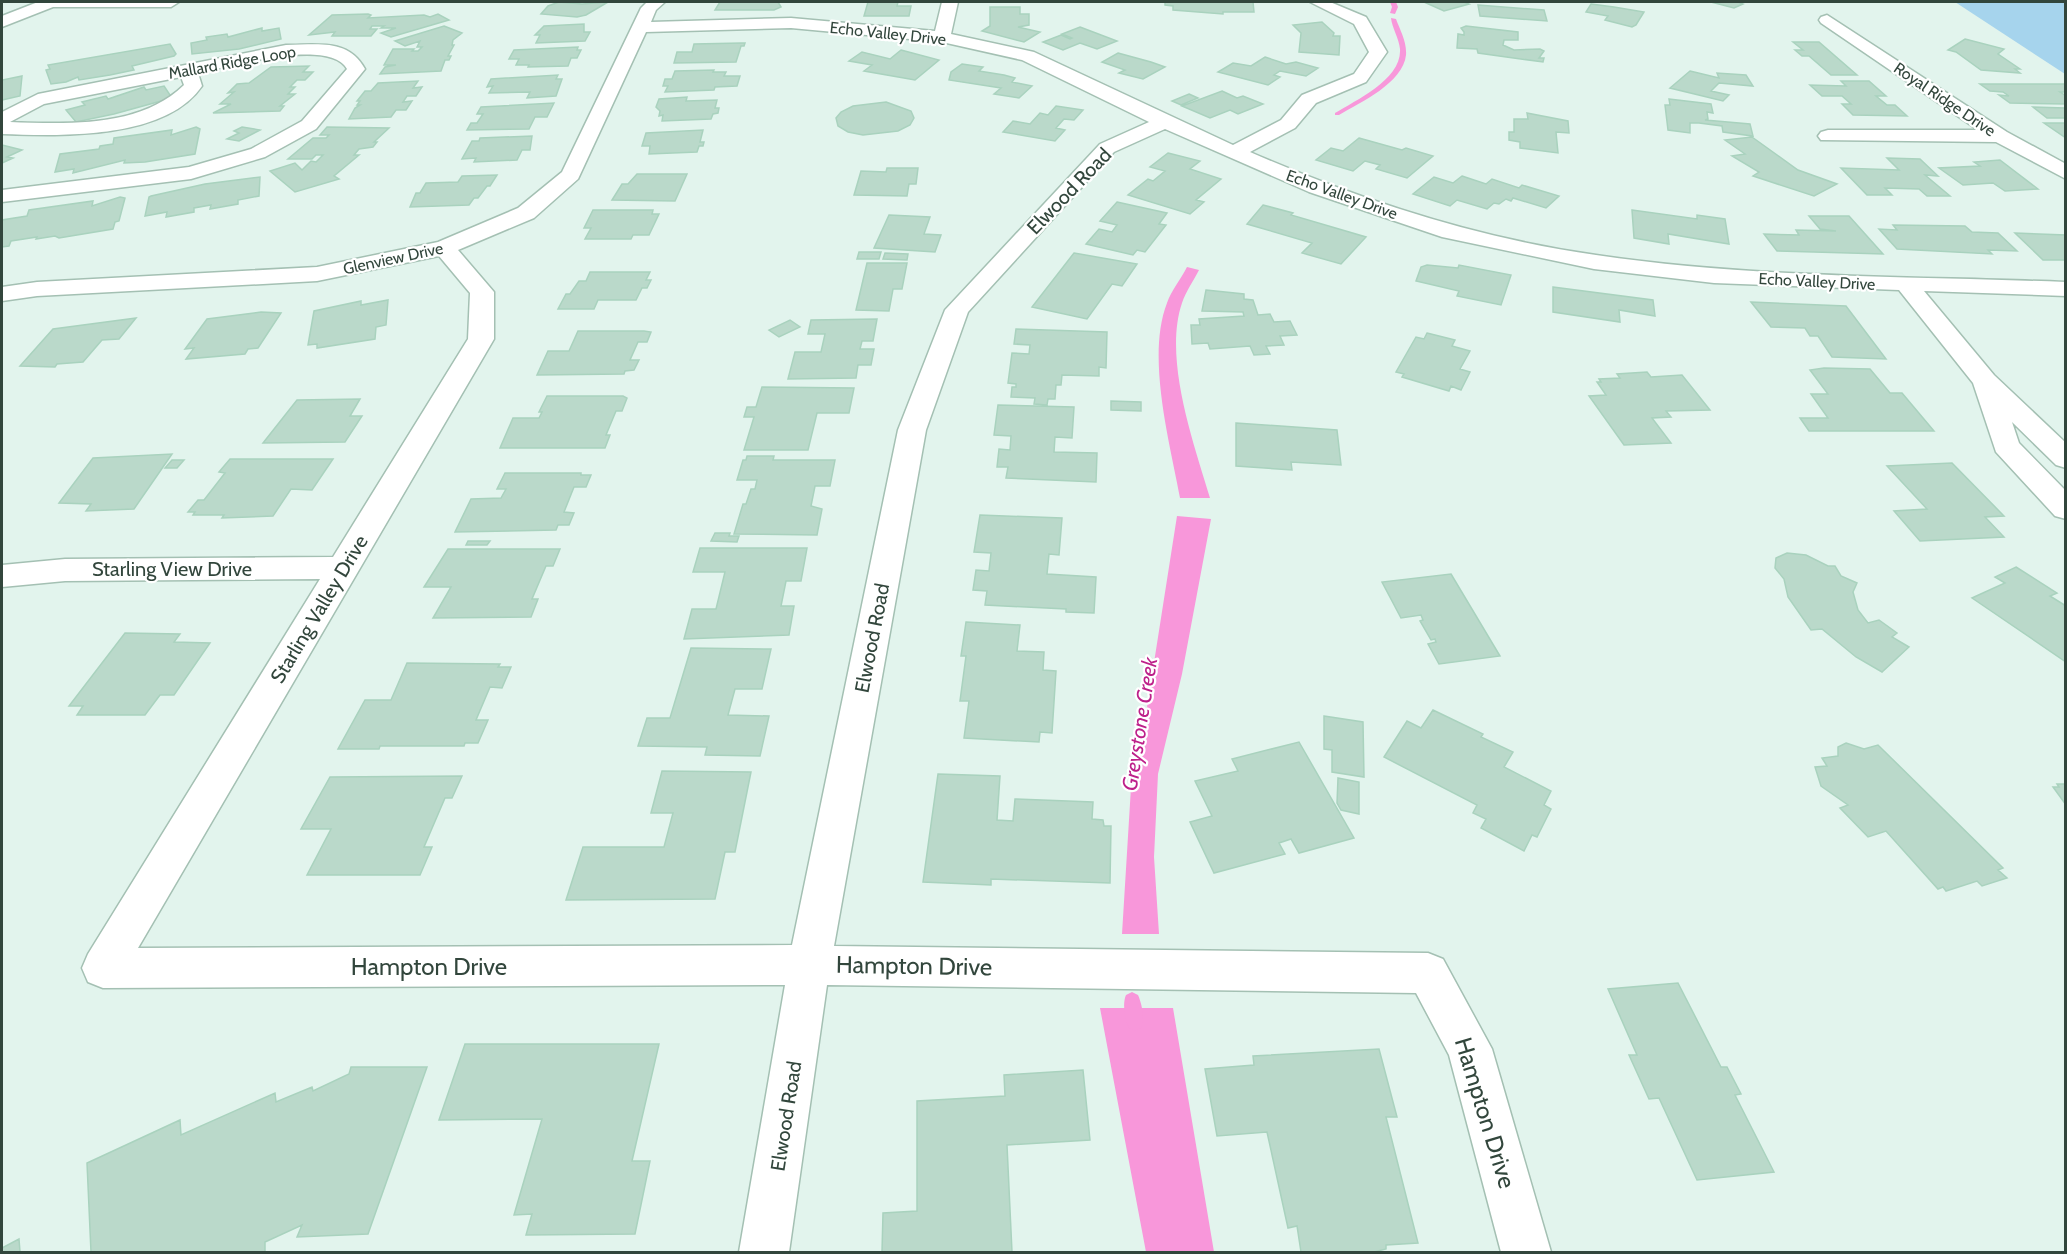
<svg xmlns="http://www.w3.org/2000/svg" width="2067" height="1254" viewBox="0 0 2067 1254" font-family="Cabin,sans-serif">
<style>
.green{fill:#a6d4ed}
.water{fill:#f897da}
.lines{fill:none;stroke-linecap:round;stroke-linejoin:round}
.stream{fill:#f897da;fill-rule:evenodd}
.building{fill:#bad9ca;stroke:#a9d2be;stroke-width:1.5}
.minor-casing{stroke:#a4c0b3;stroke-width:3}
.minor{fill:#fff;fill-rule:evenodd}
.labels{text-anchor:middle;stroke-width:4.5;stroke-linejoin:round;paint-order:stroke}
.far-street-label{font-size:16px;fill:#32463c;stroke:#fff}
.street-label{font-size:20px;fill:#32463c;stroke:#fff}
.water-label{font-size:21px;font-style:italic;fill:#bd208a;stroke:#fff}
.near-street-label{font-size:24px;fill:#32463c;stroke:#fff}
</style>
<rect width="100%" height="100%" fill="#e2f4ed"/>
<path class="green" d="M1955,2H2065V74Z"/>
<path class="water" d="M1187,267L1199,270C1194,280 1186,291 1182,303C1163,359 1194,444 1210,498H1180C1170,443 1146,357 1167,303C1171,291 1181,279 1187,267Z
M1177,516L1211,519L1182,674L1158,774L1154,857L1159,934H1122L1132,771L1145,720Z
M1100,1008H1173L1214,1252H1146Z"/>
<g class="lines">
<path class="stream" d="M1390,2H1396L1398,7L1395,14L1390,13L1392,7Z
M1391,18L1396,19C1400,30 1407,42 1406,55C1403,83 1361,102 1339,115H1335V113C1356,100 1402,79 1400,49C1399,38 1392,28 1391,18Z
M1132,992L1138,995C1142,1004 1145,1019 1141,1028L1135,1031L1129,1028C1125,1019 1122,1004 1126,995Z"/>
</g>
<path class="building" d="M559,2L582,4L608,2L586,15L577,17L541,14L548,6Z
M707,2H778L781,7L774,10H715L720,2Z
M868,2H898L897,6H911L909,16H864Z
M1165,2H1253L1254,12H1223V14L1173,10V6L1165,5Z
M1424,2H1464L1469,4L1444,11Z
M1711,2H1738L1743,4L1734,8Z
M1591,4L1614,7L1644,12L1636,25L1632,27L1605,20L1608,16L1586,12Z
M1478,5L1544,10L1547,21L1480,16Z
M990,7H1020V14H1029V25L1018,27L1040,32L1024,42L982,31L990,26Z
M368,14L371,15L368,18L424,15L430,17L438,14L449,20L391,37L381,33L396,28H381L384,26H372L370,29H377L371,36H332L335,32L309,35L332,15Z
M1322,22L1334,33L1333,36H1340L1339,55L1299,52L1301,33L1293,25Z
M584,24V32H590L585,41L536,43L540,35H535L544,26Z
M444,26L462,33L453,40L452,45H454L448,56H451L449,60H445L441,71L380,74L385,67L396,65H384L393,49H414L412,51H418L422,47H417L420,41L405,46L395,41Z
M1466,26L1518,32V40H1504L1503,45L1514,50L1540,49L1544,51L1539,58H1544L1543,62L1478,53L1477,49L1457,48L1458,34L1464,35V32L1461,28Z
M1080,27L1117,41L1097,49L1080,43L1063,50L1043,42L1061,35L1070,39L1072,38L1062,34Z
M262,28V31L279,28L281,39L239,49L192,54L191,43L207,40L206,37L227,34L228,37Z
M1965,39L2004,49L1998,54L2020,69H2015L2020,73L1981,70L1956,52L1948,50Z
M1793,42H1819L1857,75H1831L1809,56H1802L1795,50H1803Z
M742,43H745L744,46H741L736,62L674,63L677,52H692L694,44Z
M170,44L176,54L174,56L132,66L134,70L110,75L79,80L78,77L66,82L51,84L46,70L50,69L48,65Z
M578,47L577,50H581L577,58H571L568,66L528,67L529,65H516L519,59H509L514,50Z
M901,50L939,60L915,80L864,71L872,65L849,61L862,52L890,59Z
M1118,53L1151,62L1165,67L1143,79L1119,73L1125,70L1102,62Z
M1265,57L1286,64L1296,62L1318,68L1306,76L1280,71L1274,75L1280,77L1268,85L1218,72L1233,63L1251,66Z
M962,64L983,67L979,71L1004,75L1015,78L1012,82L1032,86L1019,98L994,94L1001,88L949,80L951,72Z
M309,66L303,72H313L305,80H297L290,87H295L288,94H295L280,106H284L280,111L213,113L231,104H220L234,92L228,93L237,84L249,83L271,67Z
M714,70L713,72H726L724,76H740L737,86L715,87L714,90L665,92L668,86H663L665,79H672L675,71Z
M1690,71L1719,78L1717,73L1746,75L1753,86L1719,83L1711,91L1729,95L1723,101L1670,88Z
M558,75L556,79H562L556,96L527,98L530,92L489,93L493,86L487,87L491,79Z
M22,76L20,96L2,100V80Z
M418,81L413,88L422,87L416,96H407L403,102L412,101L406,110H396L391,117L349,119L355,108L360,105H357L360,101H357L365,91H371L378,83Z
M1841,81H1869L1886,96H1876L1887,105H1895L1907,116L1853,115L1842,104H1851L1842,96H1822L1810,85L1846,86Z
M1980,84H2065L2066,92H2060L2066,96V104L2010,103L1999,95L2009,96L2003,92L1990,91Z
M164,86L172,98L114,114L76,122L66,110L85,105L82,102L106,96L108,99L144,87L146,90Z
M1222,91L1237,98L1243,96L1263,104L1238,114L1230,110L1210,118L1182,106Z
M1189,94L1198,98L1181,105L1172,101Z
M687,97L686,101L717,100L715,108H719L718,113L713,114L711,119L662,121L663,115L659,116L660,111L656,107L659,99Z
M1669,99L1711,104L1713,113L1707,112L1708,119L1705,120L1750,124L1753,136L1723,132L1722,126L1699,123H1690V133L1668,130L1665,105H1670Z
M886,102L911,111L914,118L910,125L898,131L863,135L848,132L838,126L836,118L841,112L853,106Z
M554,103L547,117H535L529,129L467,130L471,123H477L483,114H477L481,107Z
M1056,106L1083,110L1074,120L1064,119L1056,128L1065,130L1055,141L1003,132L1013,121L1030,124L1040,113L1048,115Z
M2033,107L2065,108L2066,118H2047Z
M1527,113L1568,121L1569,133L1556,132L1558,153L1520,148V142L1509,140V132H1514V119H1528Z
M2044,123H2066V138Z
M196,127L200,129L195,154L145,162L124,163L125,160L73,173L74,169L55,172L60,154L99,149L100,146L113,144L114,138L172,130L171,135Z
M242,127L260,130L239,141L227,139L239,133L234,131Z
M327,127L389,128L374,142H377L373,147L359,149L354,155H359L334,176L339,179L295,192L270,171L295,163L302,170L311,161L316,162L323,155H316L312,159H288L313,138H326L329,135H320Z
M703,130L700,142H704L703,146H699L697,152L649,154L650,146H642L646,133Z
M532,136L530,150H522L517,160L474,162L476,158L462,159L472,141H479L480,138Z
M1752,137L1798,170L1837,184L1814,196L1753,176L1759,172L1732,156L1745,154L1725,140Z
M1359,138L1402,150L1406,148L1433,156L1407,178L1376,169L1380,165L1365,161L1353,171L1316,160L1331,148L1343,151Z
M2,145L22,150L7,157L13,158L2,163Z
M1168,153L1200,161L1190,169L1221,179L1196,200L1204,202L1190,214L1128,195L1148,179L1153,181L1165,171L1150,167Z
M1887,158L1920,159L1938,176L1925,175L1950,196H1927L1919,189L1885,188L1892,195H1867L1841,168L1899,170Z
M2000,160L2038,189L2005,191L1993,183L1963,185L1939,168L1980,166L1974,162Z
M887,168H918L916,184H909L907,196L854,195L861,171L886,172Z
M637,174H687L675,201L612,200L622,184H628Z
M497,175L490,186H487L478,198H474L469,205L410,207L416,193H420L426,183L458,182L462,176Z
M1462,176L1486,184L1492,179L1519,188L1522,185L1559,196L1546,208L1513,198L1511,201L1506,199L1499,204L1494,203L1487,209L1457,200L1450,206L1413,194L1434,177L1453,183Z
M260,177L259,196L238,200V204L210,209L211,205L194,208V212L166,217L167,212L145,216L149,197L151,196L205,184Z
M120,197L125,198L119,221L115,222L113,229L59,238L55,236L36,239L37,237L11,241L9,246L2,247V220L27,216L29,210L93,201L92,206Z
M1117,202L1167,213L1159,224L1166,225L1145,252L1137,250L1133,255L1086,244L1099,229L1112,232L1117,225L1100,221Z
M1263,205L1293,213L1291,215L1366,237L1341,264L1302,253L1312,243L1247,224Z
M593,210H653L652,214H659L649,235H633L631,239H585L591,228H584Z
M1632,210L1697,219V215L1725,219L1729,244L1668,234L1669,244L1634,238Z
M889,215L930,217L924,234L941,235L935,252L874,248Z
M1809,216H1849L1883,254L1777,251L1764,234L1799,235L1796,230L1836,231L1820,229Z
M1893,225L1965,226L1972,232L1998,233L2017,251L1988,250L1992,254L1897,249L1879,229L1897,230Z
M2015,233L2066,235V260H2043Z
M859,252H881L879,259H857Z
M885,253L908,254L907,260L883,259Z
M1074,253L1137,264L1122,286L1112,284L1087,319L1032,307Z
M867,263H907L902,289H893L889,311L856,310Z
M1427,265L1458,268L1459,265L1511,275L1501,305L1457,296L1459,291L1416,281L1421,267Z
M590,272H650L646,280H651L647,288H642L636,300H598L594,309H558L566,294H570L579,281H586Z
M1553,287L1653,300L1655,316L1619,310L1620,322L1553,312Z
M1206,290L1244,294V299L1253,300L1258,315L1270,314L1274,322L1290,321L1297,335L1280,336L1284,345L1266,346L1270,354L1254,355L1250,346L1210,349L1208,343L1192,344L1191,325H1200L1199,319L1244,316L1243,312L1202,311Z
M388,300L386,325L376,327L375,339L317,348V344L308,345L314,311L361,301V305Z
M1751,302L1846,306L1886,359L1832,357L1818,336H1810L1805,328L1771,327Z
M261,312L281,313L258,348L248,349L245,354L186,359L194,348L185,349L207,319Z
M136,318L119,339L102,340L83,362L57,364L55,367L20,366L53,329Z
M877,319L873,341H862L860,349H874L871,365H858L856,378L788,379L795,352H821L825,334H808L811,320Z
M790,320L800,327L779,337L769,330Z
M1016,329L1107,332L1106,368L1099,367V376L1062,375L1061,385H1056L1055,399H1048L1047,405L1034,404L1035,398L1011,397L1012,387H1016V384L1008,383L1012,353L1029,354L1030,345L1014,344Z
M578,331H644L651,332L647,342H638L630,360H639L634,370L625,371L624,374L537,375L548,351H569Z
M1427,333L1455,340L1452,346L1470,351L1460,369L1470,372L1461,390L1451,386L1449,391L1402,377L1404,374L1396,372L1416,337L1424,339Z
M1824,368L1870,369L1890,393H1902L1934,431H1809L1800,418H1828L1811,394H1828L1810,370Z
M1647,372L1651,377L1682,375L1710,410L1666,411L1671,417L1652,418L1671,443L1624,445L1589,396L1606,395L1597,382H1601L1599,379L1620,378L1617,374Z
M762,387L854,388L849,413H817L808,450H744L754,417H744L747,407H756Z
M547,396H623L627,398L622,411H616L606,435H610L605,448H500L513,418H539L542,412H539Z
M360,399L350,416H362L345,442L263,443L297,400Z
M1111,401L1141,402V411L1111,410Z
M998,405L1074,407L1072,438L1055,437L1054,452L1097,453L1096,482L1006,478L1008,467H997L999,449L1010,450L1011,436L994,435Z
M1236,423L1337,430L1341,465L1291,462L1292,470L1236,466Z
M172,454L134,509L86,511L91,504L59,503L93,458Z
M747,456H774L773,460H835L830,486H815L811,506L822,509L817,535L734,534L743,504H746L751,489H755L757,480H737L743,460H746Z
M230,459H333L312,490L291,489L273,516L222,518L224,515H193L195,512H188L198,500H204L225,473L219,472Z
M172,460H184L177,468H165Z
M1952,463L2004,516L1985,517L2004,537L1920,541L1894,511L1927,509L1887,466Z
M505,473H581V475H591L586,487H574L564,512L574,513L569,525H558L556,530L455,532L471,499L501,498L506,489H497Z
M980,515L1062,518L1059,555L1049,554L1047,574L1096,577L1094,613L1066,612V609L985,605L987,591L973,590L976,570L989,571L991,553L974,552Z
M715,533H730L729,536H739L737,542L711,541Z
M468,541H490L487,545H466Z
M700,548H807L801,581H786L781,606H794L789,635L684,639L692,609H716L725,572H693Z
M448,549H560L553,566H546L532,599H538L531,617L433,618L451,587H424Z
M1787,553L1806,555L1828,566H1835L1841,576L1857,583L1853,592L1858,610L1868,623L1879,620L1897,633L1892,637L1909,647L1882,672L1856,657L1822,629L1811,630L1788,597L1784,579L1775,568L1776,558Z
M2016,567L2057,593L2050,596L2066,606V662L1972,598L2005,583L1995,577Z
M1451,574L1500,656L1439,664L1428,644L1436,642L1435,639L1431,640L1420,621L1423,620L1421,615L1401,618L1382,582Z
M966,622L1020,625L1017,651L1044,652L1043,670L1056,671L1052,733L1040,732L1039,742L964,738L969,701H960L966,656H961Z
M125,633L180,634L174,642L210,643L174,695H160L145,715H77L83,706H69Z
M691,648L771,649L762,689H735L728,715L769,716L760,756L705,755L707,747L638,746L647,718H670Z
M407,663L500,664L498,667H511L502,688L490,687L476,720H488L478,743H465L464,746H380L379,749H338L365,700H391Z
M1433,710L1483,734L1481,737L1513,752L1504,767L1551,791L1544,805L1551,809L1537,837L1532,835L1524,851L1481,828L1486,819L1473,813L1477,805L1384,757L1407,721L1421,728Z
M1324,716L1363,722L1364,777L1332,772V750L1324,749Z
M1299,742L1354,838L1299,853L1291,839L1279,843L1285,854L1214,873L1190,822L1212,816L1195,781L1238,771L1232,759Z
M1846,743L1864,749L1878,745L2003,868L1998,870L2007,878L1982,886L1977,881L1946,891L1943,887L1938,889L1886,831L1868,837L1840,808L1848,805L1821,786L1815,767L1827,766L1822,758L1838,756V747Z
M662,771L751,772L735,852H725L715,899L566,900L583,847H664L673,813H651Z
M938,774L1000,776L997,820L1013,821L1015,799L1093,802L1092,819L1103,820L1104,826H1111L1110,883L991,879V885L923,882Z
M462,776L452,798H445L424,847H432L420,875H307L331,829H301L330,777Z
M1338,778L1359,782V814L1341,810L1337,803Z
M2057,784H2066V805L2053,787H2059Z
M1678,983L1721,1067H1727L1741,1094L1735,1095L1774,1172L1697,1180L1659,1098L1649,1099L1629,1055H1637L1608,989Z
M465,1044H659L632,1161H650L635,1234L526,1235L532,1214L514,1215L542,1119L439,1120Z
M1379,1049L1397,1117H1386L1418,1243L1386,1245V1249L1374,1252H1301L1297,1226L1288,1228L1267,1132L1217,1136L1205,1069L1254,1065L1253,1056Z
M351,1067H427L368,1234L297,1237L302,1225L265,1242V1252H91L87,1163L180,1120L181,1135L275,1093L276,1102L312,1087L313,1091L349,1074Z
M1083,1070L1090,1140L1007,1145L1012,1252H882L883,1213L917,1211V1101L1005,1096L1004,1075Z
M19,1239L20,1252H2V1248Z"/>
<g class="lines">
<g class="minor-casing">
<path id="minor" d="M38,2H179L171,7H53L2,27V16Z
M647,2H665L656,10L651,22L791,18L935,31L942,2H958L951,34L1034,52L1233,145L1281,120L1302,95L1354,74L1369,52L1354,24L1310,2H1330L1366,17L1387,52L1366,82L1316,103L1295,128L1250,152C1360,200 1476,238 1596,255C1751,278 1909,276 2066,282V296L1924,291L1994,375L2066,443V468L2056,465L2012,422L2019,443L2066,491V519L2055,516L1996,452L1973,383L1899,290L1714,283L1594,269L1442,237L1309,192L1165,129L1114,152L968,312L926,430L834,946L1428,953L1443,959L1492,1049L1551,1252H1501L1449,1055L1416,993L827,985L789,1252H739L785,985L103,988L88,982L82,968L88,954L320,579L65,581L2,587V565L65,559L333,557L468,339L470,293L439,256L317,281L37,296L2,301V287L37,282L317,267L438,242L518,208L562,172L641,8ZM791,28L942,42L1022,60L1149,122L1100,144L945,310L898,430L792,945L138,948L494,339V292L458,250L534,218L578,179L646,32Z
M1827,15L2007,132L2066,164V179L1996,142L1821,140L1818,136L1821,132L1828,130H1978L1821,23L1819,20L1821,17Z
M286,45C317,45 348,38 365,69L316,129L265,157L191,179L2,202V190L189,167L251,149L302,121L347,69C330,37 227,67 198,73L202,86C165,140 61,136 2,134V112L38,94ZM181,77L184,85C140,128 67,124 10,122L44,104Z"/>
</g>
<use href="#minor" class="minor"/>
</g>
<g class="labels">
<g class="far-street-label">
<text transform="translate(888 33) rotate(6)" y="6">Echo Valley Drive</text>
<text transform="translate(232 62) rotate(-10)" y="6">Mallard Ridge Loop</text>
<text transform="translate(1945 99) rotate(34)" y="6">Royal Ridge Drive</text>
<text transform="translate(1342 194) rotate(20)" y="6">Echo Valley Drive</text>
<text transform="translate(393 258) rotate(-12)" y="6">Glenview Drive</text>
<text transform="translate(1817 281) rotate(3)" y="6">Echo Valley Drive</text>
</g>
<g class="street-label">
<text transform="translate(1069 191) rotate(-46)" y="7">Elwood Road</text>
<text x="172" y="576">Starling View Drive</text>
<text transform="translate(319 609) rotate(-59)" y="7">Starling Valley Drive</text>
<text transform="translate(872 638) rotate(-79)" y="7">Elwood Road</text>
<text transform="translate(786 1116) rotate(-81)" y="7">Elwood Road</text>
</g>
<g class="water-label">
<text transform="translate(1140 724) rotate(-81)" y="7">Greystone Creek</text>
</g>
<g class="near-street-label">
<text transform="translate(914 966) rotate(1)" y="8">Hampton Drive</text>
<text x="429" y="975">Hampton Drive</text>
<text transform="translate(1485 1113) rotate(73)" y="8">Hampton Drive</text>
</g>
</g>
<rect width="2067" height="1254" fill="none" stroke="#32463c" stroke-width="6"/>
</svg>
